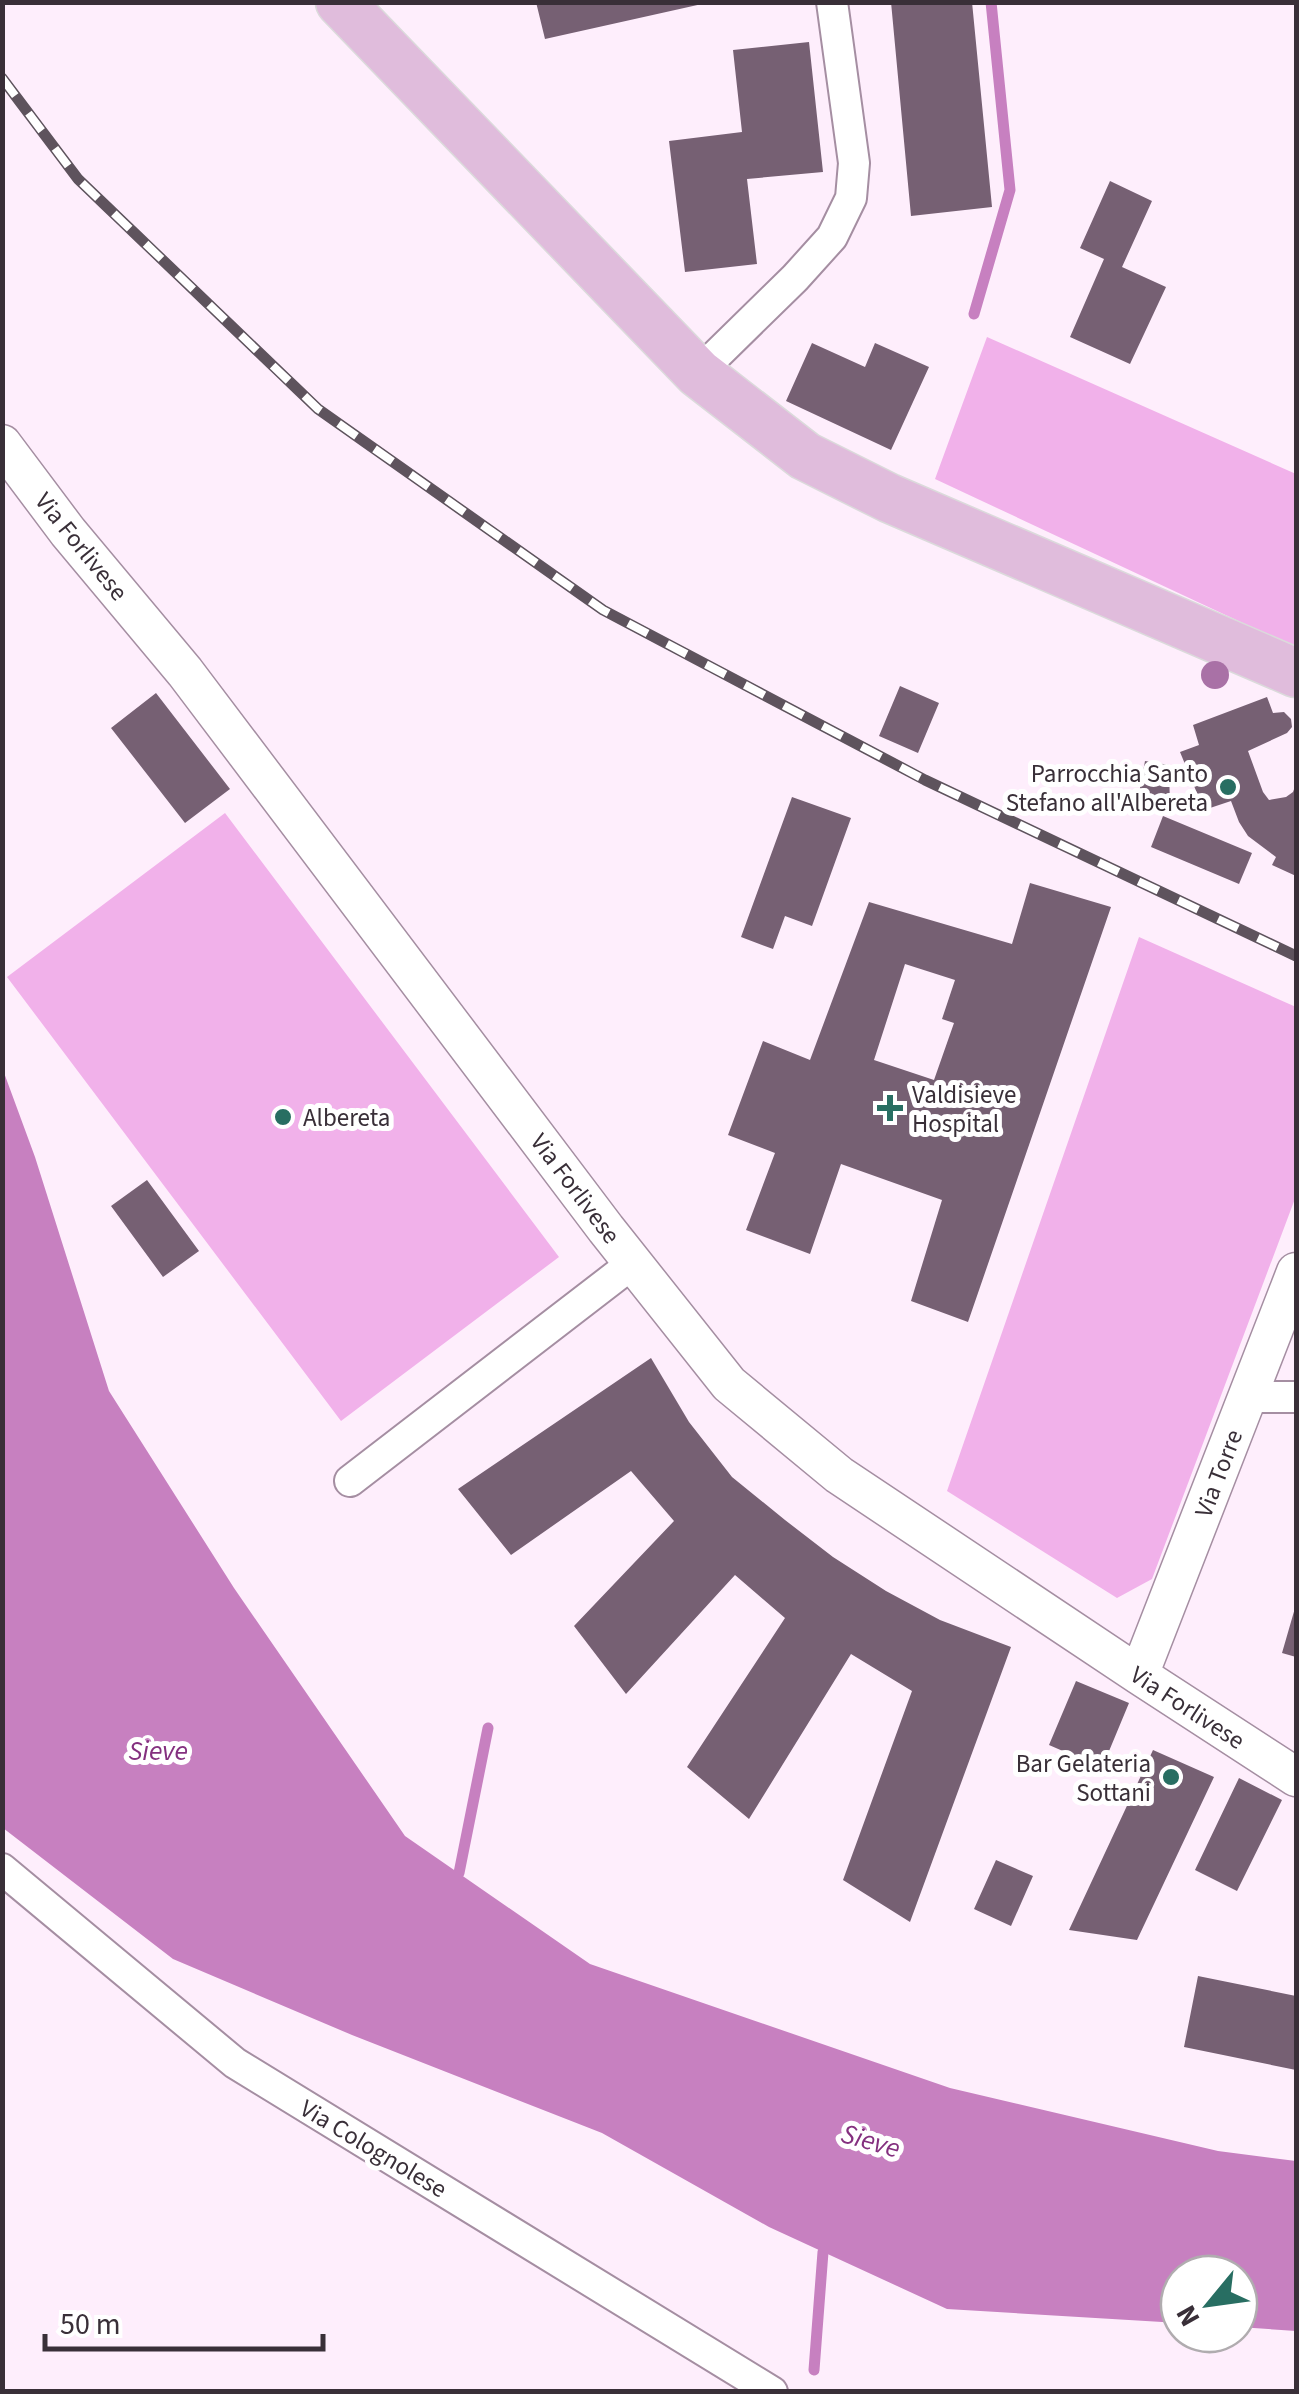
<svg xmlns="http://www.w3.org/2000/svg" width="1299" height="2394" viewBox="0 0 1299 2394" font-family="'Source Sans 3',sans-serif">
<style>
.green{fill:#f1b1ea}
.water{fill:#c780c0}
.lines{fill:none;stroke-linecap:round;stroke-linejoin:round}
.stream{stroke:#c780c0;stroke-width:11}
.building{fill:#766073;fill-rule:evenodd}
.minor-casing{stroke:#a58ea2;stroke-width:34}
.tertiary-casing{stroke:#a58ea2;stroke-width:41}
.primary-casing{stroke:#dbdadb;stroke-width:51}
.minor{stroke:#fff;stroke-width:30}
.tertiary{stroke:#fff;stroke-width:38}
.primary{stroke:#e0bcdc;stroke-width:48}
.rail-casing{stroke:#5e535d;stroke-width:11}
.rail{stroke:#fff;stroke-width:8;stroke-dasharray:22;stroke-linecap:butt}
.tree{fill:#a971a6}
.poi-dot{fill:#286e62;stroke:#fff;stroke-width:4}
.labels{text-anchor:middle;stroke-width:10;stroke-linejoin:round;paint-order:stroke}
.street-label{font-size:25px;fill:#392f38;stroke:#fff}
.poi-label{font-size:25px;fill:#392f38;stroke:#fff;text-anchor:end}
.water-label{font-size:28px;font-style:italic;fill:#84307f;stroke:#fff}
</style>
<rect width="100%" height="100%" fill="#feeefc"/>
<path class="green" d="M987,337L1296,474V648L935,479Z
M225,813L559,1257L341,1421L7,977Z
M1139,937L1296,1007V1196L1152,1579L1117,1598L947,1491Z"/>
<path class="water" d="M3,1070L35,1157L109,1391L234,1588L405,1836L590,1964L950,2088L1218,2151L1296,2161V2331L1239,2327V2274H1179V2323L947,2309L769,2227L602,2133L352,2035L173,1959L3,1828Z"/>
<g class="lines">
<path class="stream" d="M974,314L1010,190L991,2
M459,1873L488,1728
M814,2370L823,2252"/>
</g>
<path class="building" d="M536,2H702V4L545,39Z
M891,2H972L992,207L911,216Z
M809,42L823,172L747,179L757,264L685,272L669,141L742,132L733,50Z
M1110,181L1152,201L1122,267L1166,287L1130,364L1070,337L1104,259L1080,248Z
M812,343L865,367L875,343L929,367L891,450L786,401Z
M900,686L939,703L918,753L879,736Z
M156,693L230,789L185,823L111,728Z
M1267,697L1273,713L1284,712L1291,719L1292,727L1287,733L1248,751L1263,792L1269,800L1286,797L1293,792L1296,784V876L1272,865L1276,857L1248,836L1239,822L1231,801L1204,810L1180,752L1199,745L1193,725Z
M1145,761L1169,765L1170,808L1137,804Z
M792,797L851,818L812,926L785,916L773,949L741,937Z
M1163,816L1252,853L1239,884L1151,847Z
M1030,883L1111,907L968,1322L911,1301L942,1200L841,1164L810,1254L746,1230L775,1153L728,1135L763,1041L810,1060L869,902L1012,944ZM905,964L955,980L942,1019L954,1023L934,1080L874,1060Z
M147,1180L199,1251L163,1277L111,1206Z
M651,1358L689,1422L732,1477L785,1520L833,1557L886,1591L940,1620L1011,1647L910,1922L843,1880L912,1691L851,1654L749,1819L687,1767L785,1618L735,1575L626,1694L574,1626L674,1521L631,1471L511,1555L458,1489Z
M1295,1608H1296V1657L1282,1653Z
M1076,1681L1129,1703L1102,1768L1049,1745Z
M1153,1750L1214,1777L1137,1940L1069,1930Z
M1239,1778L1282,1800L1237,1891L1195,1870Z
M996,1860L1033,1876L1011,1926L974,1909Z
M1198,1976L1296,1996V2070L1184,2047Z"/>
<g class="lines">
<g class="minor-casing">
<path id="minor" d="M698,373L795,278L832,237L851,198L854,163L832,2
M1248,1397H1296
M350,1481L633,1263
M2,1869L235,2063L772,2392"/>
</g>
<g class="tertiary-casing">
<path id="tertiary" d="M2,444L68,532L185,672L606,1229L729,1384L839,1475L1139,1675L1296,1777
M1139,1675L1296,1272"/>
</g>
<g class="primary-casing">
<path id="primary" d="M340,2L698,373L805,456L889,498L1296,673"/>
</g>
<use href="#minor" class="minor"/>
<use href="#tertiary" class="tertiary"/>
<use href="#primary" class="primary"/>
<g class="rail-casing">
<path id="rail" d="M2,78L78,179L318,409L603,610L925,780L1296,956"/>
</g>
<use href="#rail" class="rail"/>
</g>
<circle class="tree" cx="1215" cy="675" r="14"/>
<g class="poi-dot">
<circle cx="1228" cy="787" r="10"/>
<path d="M885 1093h10v10h10v10h-10v10h-10v-10h-10v-10h10z"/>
<circle cx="283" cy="1117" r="10"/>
<circle cx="1171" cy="1777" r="10"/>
</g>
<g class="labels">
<g class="street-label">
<text transform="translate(82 546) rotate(51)" y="9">Via Forlivese</text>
<text transform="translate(576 1188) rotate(53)" y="9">Via Forlivese</text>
<text transform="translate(1218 1473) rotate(-69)" y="9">Via Torre</text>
<text transform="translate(1188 1707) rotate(33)" y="9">Via Forlivese</text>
<text transform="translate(374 2148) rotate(31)" y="9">Via Colognolese</text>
</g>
<g class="poi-label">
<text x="1208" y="782">Parrocchia Santo<tspan x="1208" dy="29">Stefano all'Albereta</tspan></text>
<text x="912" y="1103" text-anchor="start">Valdisieve<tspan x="912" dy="29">Hospital</tspan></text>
<text x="303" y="1126" text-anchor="start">Albereta</text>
<text x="1151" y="1772">Bar Gelateria<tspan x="1151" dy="29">Sottani</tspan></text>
</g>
<g class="water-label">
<text x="158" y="1760">Sieve</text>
<text transform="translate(871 2140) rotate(16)" y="10">Sieve</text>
</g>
</g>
<rect width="1299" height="2394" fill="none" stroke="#392f38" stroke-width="10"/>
<g transform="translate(1209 2304) rotate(241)"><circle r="48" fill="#ffffff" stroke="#b0acaf" stroke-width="2.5"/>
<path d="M0-8L18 38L0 25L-18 38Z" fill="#286e62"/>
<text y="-15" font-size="28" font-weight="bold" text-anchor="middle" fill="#392f38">N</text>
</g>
<path d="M45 2334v15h278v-15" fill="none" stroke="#392f38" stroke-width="5"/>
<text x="60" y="2334" font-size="30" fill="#392f38" stroke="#ffffff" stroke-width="8" paint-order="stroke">50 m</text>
</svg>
